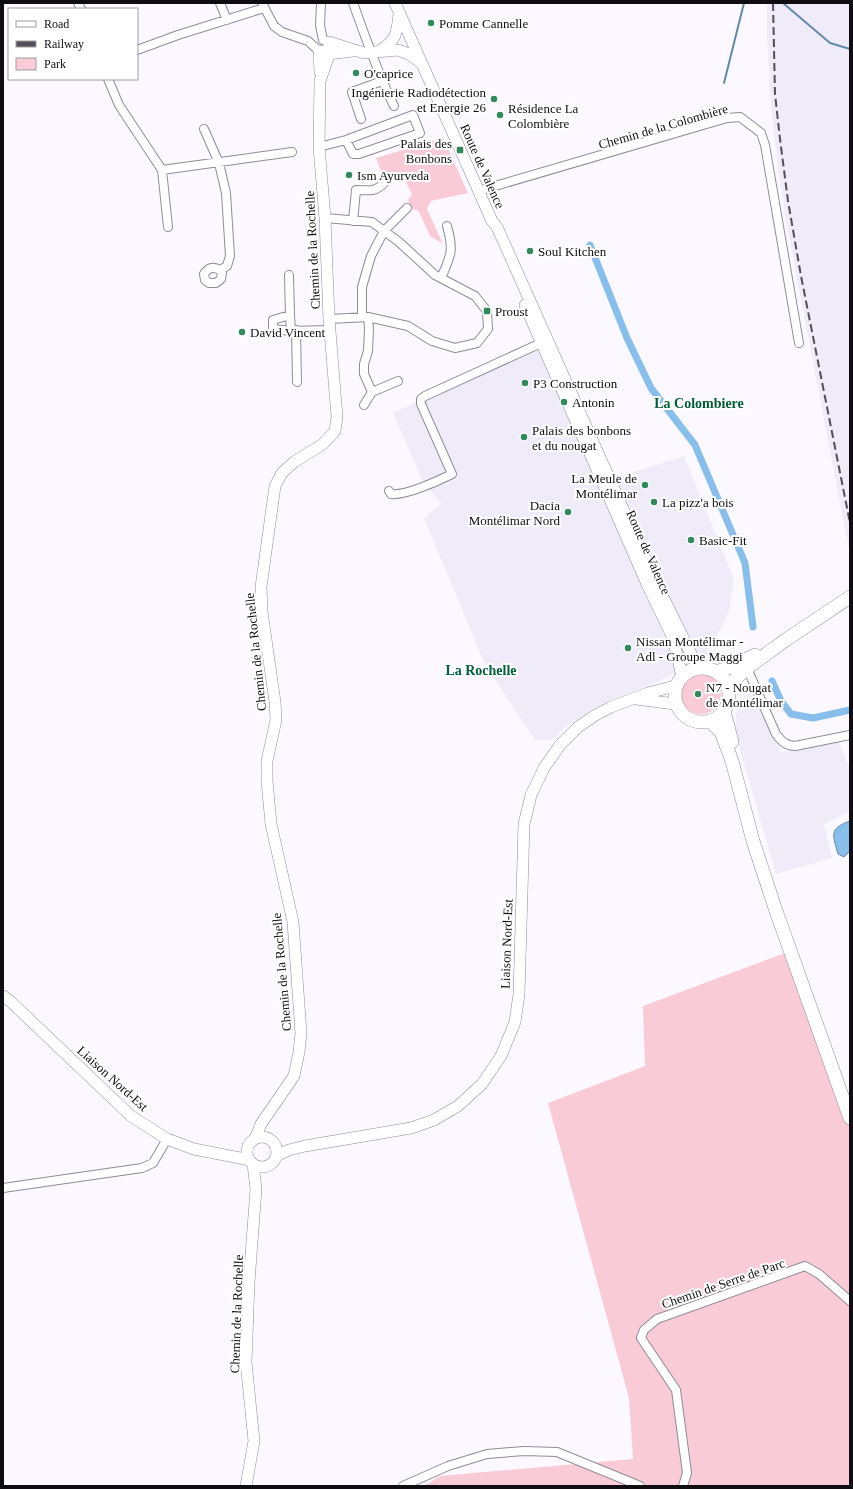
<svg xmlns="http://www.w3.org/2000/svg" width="853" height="1489" viewBox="0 0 853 1489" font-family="'Times New Roman',serif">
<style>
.built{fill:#efebf8}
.green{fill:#f8cbd7}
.water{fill:#88beec;stroke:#6489ab}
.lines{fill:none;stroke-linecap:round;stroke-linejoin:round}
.stream{stroke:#6489ab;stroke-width:2}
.canal{stroke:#88beec;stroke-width:7}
.street-casing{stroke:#908b98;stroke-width:10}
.secondary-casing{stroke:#908b98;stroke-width:12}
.primary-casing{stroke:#908b98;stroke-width:14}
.street{stroke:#fff;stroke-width:8}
.secondary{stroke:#fff;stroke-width:11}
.primary{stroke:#fff;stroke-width:13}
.rail{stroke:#525056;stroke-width:2;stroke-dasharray:8 4;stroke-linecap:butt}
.poi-dot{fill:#32895d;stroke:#fff;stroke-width:1.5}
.labels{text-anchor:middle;stroke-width:4;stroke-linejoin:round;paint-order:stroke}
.poi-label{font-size:13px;fill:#0f0d12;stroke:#fff;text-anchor:start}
.street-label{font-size:13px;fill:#0f0d12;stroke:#fff}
.neighbourhood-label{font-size:14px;font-weight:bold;fill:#005e38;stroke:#fff}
</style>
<rect width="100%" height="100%" fill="#fbf9ff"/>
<path class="built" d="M767,3H850V555L788,231L778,168L771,106L767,37Z
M539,346L599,483L684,456L734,579L729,612L706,656L658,682L626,694L594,708L566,726L554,739L535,741L484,662L424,518L441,503L422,480L393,413Z
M745,694H752L758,700L781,752L839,742L850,769V812L824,824L832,858L776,874L735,732L736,715Z"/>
<path class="green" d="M443,138L468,193L431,201L427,209L443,244L430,236L418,210L412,209L408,200L412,194L403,176H395L390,180L383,177L376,158Z
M681 694a20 20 0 1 1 40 0a20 20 0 1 1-40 0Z
M785,953L850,1128V1486H425L440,1476L633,1459L629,1398L548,1103L645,1066L643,1006Z"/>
<path class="water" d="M850,821V851L844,857L838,854C833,835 828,829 850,821Z"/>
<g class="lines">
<path class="stream" d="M783,3L830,43L850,49
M724,83L744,3"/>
<path class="canal" d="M590,245L627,338L651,388L695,445L745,563L753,627
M772,681L781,701L791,714L813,718L850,710"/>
<g class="street-casing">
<path id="street" d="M78,3L81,9
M220,3L227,20
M262,3L274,26L282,32L308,41L319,51
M321,3L320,25L323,40
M353,3C366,38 377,72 394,106
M137,50L178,35L264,8
M108,79L119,105L162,170L168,227
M361,119L352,92L382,81
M204,129L219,163L226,193L230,256L227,266L220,270L222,273L221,279L216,283H209L205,280L204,274C208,268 213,266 220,270
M319,147L346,140L413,115L420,133L359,154H353L346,140
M162,170L292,152
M478,191L727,118L740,117L761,133L765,145L799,343
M325,218L372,222L399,242L435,275L475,296L487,311L488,329L477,343L455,348L432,341L408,326L368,317L329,319
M353,221L356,190C367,190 375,193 384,183
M289,275L290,315L273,320V329L291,331L330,330
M441,278C451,256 454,250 447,226
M290,315L291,331
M362,317V287L371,256L384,231L407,208
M368,317L369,329L368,351L364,364V374L372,392L398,381
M296,330L297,382
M364,405L372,392
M389,491L391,494C405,496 438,481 452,474L421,404V399L425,396L541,343
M747,668L776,734C782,742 785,745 795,746L850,735
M3,1188L142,1168L153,1163L167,1139
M403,1486L448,1466L487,1454L524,1451L557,1452L640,1486
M683,1486L687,1473L676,1390L641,1338L644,1330L657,1319L805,1266L819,1274L850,1301"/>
</g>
<g class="secondary-casing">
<path id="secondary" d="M395,3L492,221L497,227L657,585L698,668
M379,51C397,40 397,33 399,14
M320,72L319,51L328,54L353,51
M525,305L647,584L673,638L682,676
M636,699L675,704
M3,996L10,1001L131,1116L167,1139L194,1149L250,1160
M247 1152a15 15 0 1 1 30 0a15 15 0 1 1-30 0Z
M255,1139L261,1124L294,1076L299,1052L301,1033L293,922L271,824L267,781V761L276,720L275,702L262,612L261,587L275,486L282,473L294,462L323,444L335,431L337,417L329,319L325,218L319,147L320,81L328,58L329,42L364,53L398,50L409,54L421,63
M276,1156L289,1150L305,1146L411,1128L434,1120L458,1106L482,1084L501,1056L515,1022L519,994L524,824L531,795L544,768L560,745L578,727L594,716L611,707L648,693L675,686
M246,1486L254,1441L246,1362L249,1282L256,1189L253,1164"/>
</g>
<g class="primary-casing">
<path id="primary" d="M675 695a27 27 0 1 1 54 0a27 27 0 1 1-54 0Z
M716,672L728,668L755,655
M728,686L747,668L787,639L850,597
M724,711L732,742
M710,721L721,732L732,761L753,841L775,908L850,1118"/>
</g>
<use href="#street" class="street"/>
<use href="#secondary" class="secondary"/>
<use href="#primary" class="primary"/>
<path class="rail" d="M773,3L775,94L780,139L788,201L801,276L850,523"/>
</g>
<g class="poi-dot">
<circle cx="431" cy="23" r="4"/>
<circle cx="356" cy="73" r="4"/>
<circle cx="494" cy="99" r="4"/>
<circle cx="500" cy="115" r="4"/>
<rect x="456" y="146" width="8" height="8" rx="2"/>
<circle cx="349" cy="175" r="4"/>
<circle cx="530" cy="251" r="4"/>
<rect x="483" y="307" width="8" height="8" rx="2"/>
<circle cx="242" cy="332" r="4"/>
<circle cx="525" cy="383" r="4"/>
<circle cx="564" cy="402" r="4"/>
<circle cx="524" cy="437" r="4"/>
<circle cx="645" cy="485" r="4"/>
<circle cx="654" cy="502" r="4"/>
<circle cx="568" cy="512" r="4"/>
<circle cx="691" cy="540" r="4"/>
<circle cx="628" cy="648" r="4"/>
<circle cx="698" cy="694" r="4"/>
</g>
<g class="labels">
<g class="poi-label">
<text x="439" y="28">Pomme Cannelle</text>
<text x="364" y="78">O'caprice</text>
<text x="486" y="97" text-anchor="end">Ingénierie Radiodétection<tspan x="486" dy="15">et Energie 26</tspan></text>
<text x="508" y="113">Résidence La<tspan x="508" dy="15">Colombière</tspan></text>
<text x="452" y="148" text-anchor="end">Palais des<tspan x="452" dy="15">Bonbons</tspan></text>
<text x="357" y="180">Ism Ayurveda</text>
<text x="538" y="256">Soul Kitchen</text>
<text x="495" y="316">Proust</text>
<text x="250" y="337">David Vincent</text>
<text x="533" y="388">P3 Construction</text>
<text x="572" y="407">Antonin</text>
<text x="532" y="435">Palais des bonbons<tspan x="532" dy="15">et du nougat</tspan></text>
<text x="637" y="483" text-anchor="end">La Meule de<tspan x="637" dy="15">Montélimar</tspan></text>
<text x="662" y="507">La pizz'a bois</text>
<text x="560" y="510" text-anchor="end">Dacia<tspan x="560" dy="15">Montélimar Nord</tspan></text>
<text x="699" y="545">Basic-Fit</text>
<text x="636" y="646">Nissan Montélimar -<tspan x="636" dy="15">Adl - Groupe Maggi</tspan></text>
<text x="706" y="692">N7 - Nougat<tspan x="706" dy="15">de Montélimar</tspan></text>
</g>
<g class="street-label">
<text transform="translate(663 126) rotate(-16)" y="5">Chemin de la Colombière</text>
<text transform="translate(483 166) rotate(66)" y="5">Route de Valence</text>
<text transform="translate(312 250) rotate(-93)" y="5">Chemin de la Rochelle</text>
<text transform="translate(649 552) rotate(66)" y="5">Route de Valence</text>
<text transform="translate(255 652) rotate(-96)" y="5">Chemin de la Rochelle</text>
<text transform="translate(506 944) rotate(-88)" y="5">Liaison Nord-Est</text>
<text transform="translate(281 972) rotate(-95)" y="5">Chemin de la Rochelle</text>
<text transform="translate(113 1078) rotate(42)" y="5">Liaison Nord-Est</text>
<text transform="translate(723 1283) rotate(-19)" y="5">Chemin de Serre de Parc</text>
<text transform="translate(236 1314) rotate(-88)" y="5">Chemin de la Rochelle</text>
</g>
<g class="neighbourhood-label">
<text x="699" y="408">La Colombiere</text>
<text x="481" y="675">La Rochelle</text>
</g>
</g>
<rect width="853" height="1489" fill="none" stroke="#0f0d12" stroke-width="8"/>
<rect x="8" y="8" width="130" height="72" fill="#ffffff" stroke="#9f9ea0"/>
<rect x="16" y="21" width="20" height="6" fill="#ffffff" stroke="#9f9ea0"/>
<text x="44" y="28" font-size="12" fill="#0f0d12">Road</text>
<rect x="16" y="41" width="20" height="6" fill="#525056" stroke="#9f9ea0"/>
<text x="44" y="48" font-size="12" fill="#0f0d12">Railway</text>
<rect x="16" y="58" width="20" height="12" fill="#f8cbd7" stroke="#9f9ea0"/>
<text x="44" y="68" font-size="12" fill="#0f0d12">Park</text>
</svg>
